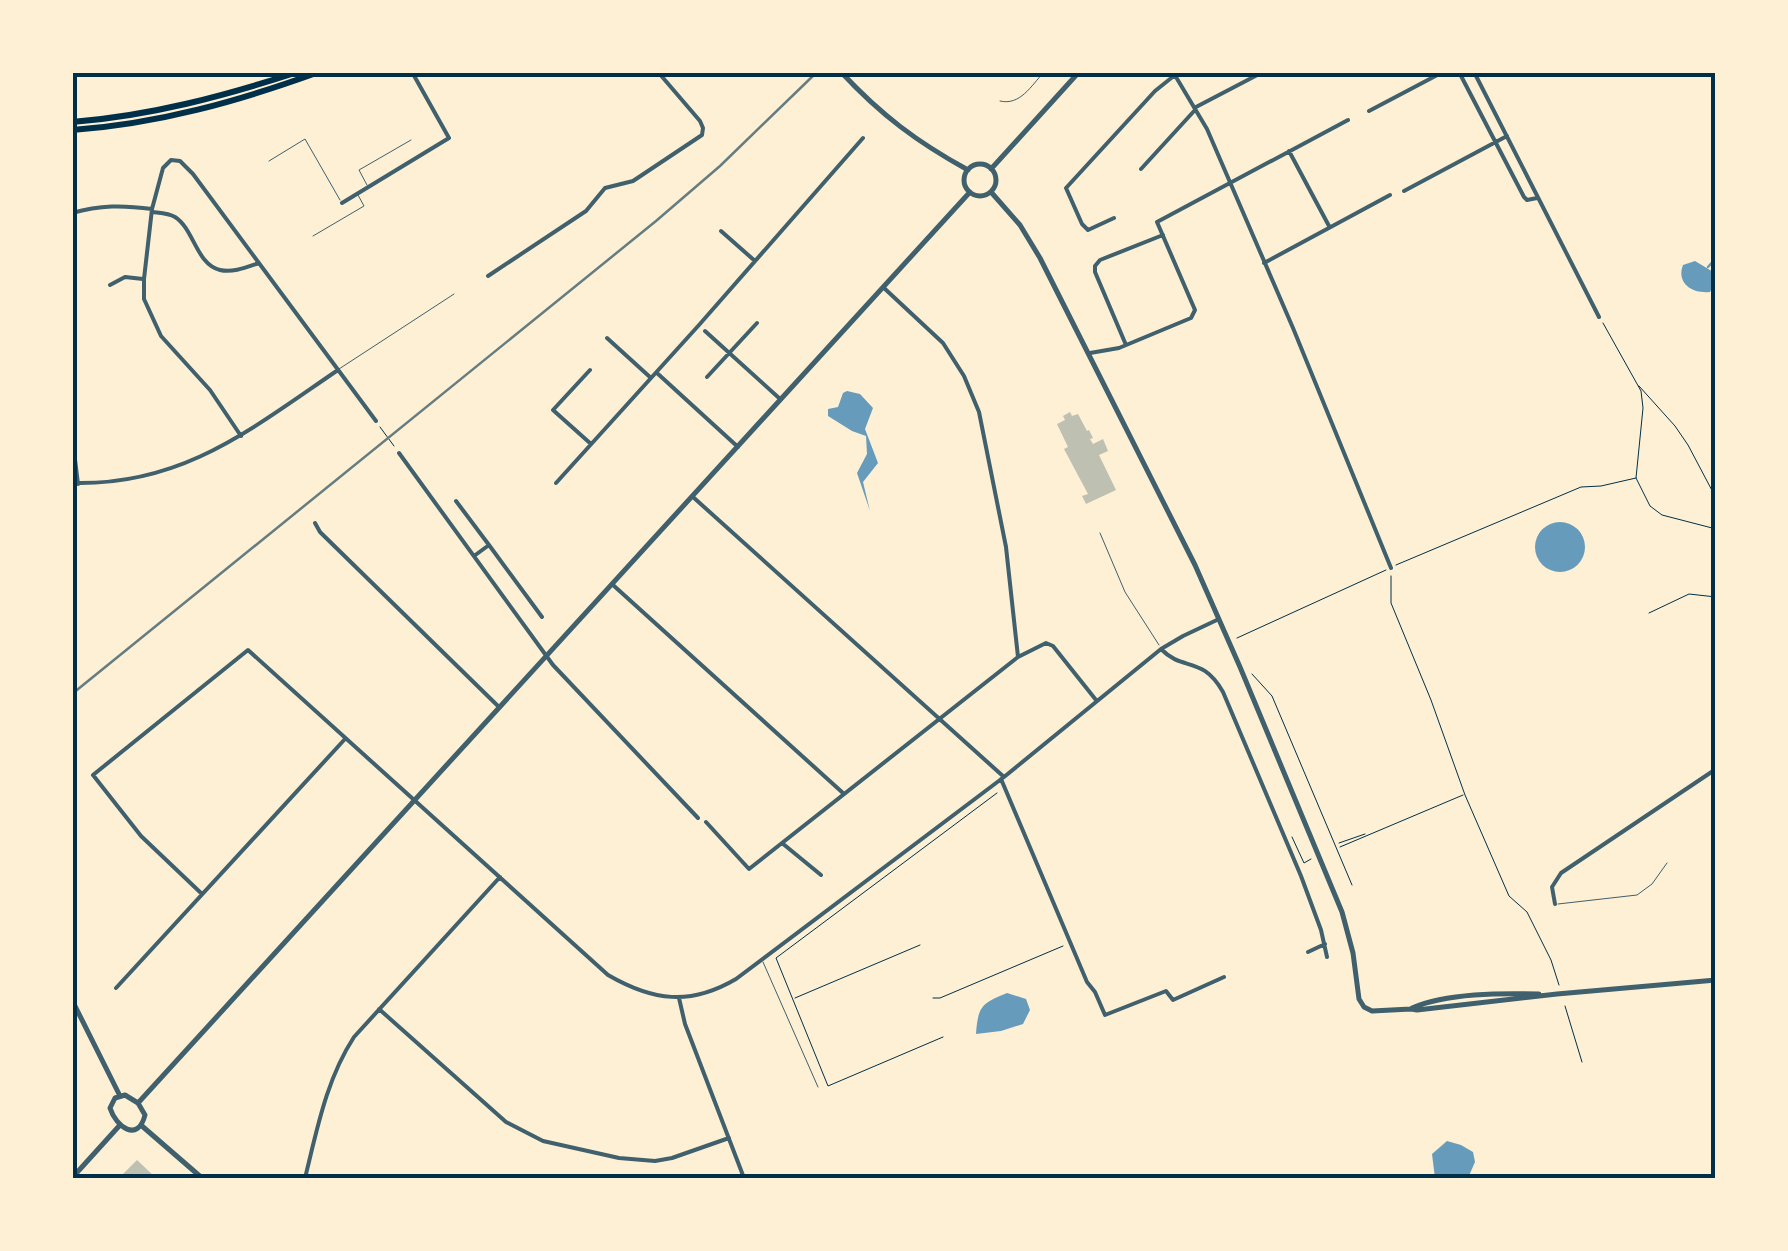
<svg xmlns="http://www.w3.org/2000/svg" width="1788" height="1251" viewBox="0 0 1788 1251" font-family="Arial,sans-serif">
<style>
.water{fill:#669bbc}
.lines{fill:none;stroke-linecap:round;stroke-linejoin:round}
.stream{stroke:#669bbc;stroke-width:2.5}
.building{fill:#bec0b2}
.path{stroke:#003049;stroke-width:1}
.service{stroke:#3f606c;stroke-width:1}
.minor{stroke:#3f606c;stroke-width:4}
.tertiary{stroke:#3f606c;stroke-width:5}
.primary{stroke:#003049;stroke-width:6}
.rail{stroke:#657d81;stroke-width:2.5}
.neatline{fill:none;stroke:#003049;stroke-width:4}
</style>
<rect width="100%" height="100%" fill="#fdf0d5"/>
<path class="water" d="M1695,261L1715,273V283L1710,292C1692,294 1676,283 1683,265Z
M847,391L860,394L873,408L865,429L878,463L863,482L870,511L857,473L867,454L866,436L852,431L828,416V409L838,407L843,393Z
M1535 547a25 25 0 1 1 50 0a25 25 0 1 1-50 0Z
M1007,993L1026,999L1030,1010L1023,1024L1001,1031L976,1034C978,1006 982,1003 1007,993Z
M1447,1141L1461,1145L1473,1152L1475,1162L1468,1178H1435L1432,1154Z"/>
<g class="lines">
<path class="stream" d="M1708,267L1716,258"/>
</g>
<path class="building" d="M1070,412L1072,416L1078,414L1087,431L1089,430L1093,438L1090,439L1093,444L1103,439L1108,451L1099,455L1116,490L1086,504L1082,496L1088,494L1064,449L1068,447L1057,424L1065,420L1063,416Z
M137,1160L156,1178H119Z"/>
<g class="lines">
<path class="path" d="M1603,323L1641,391L1643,408L1636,478L1650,506L1662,515L1716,529
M1639,386L1675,426L1688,445L1716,498
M380,427L394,446
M1396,565L1581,487L1601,486L1636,478
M1391,576V603L1431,700L1465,795L1509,896L1527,912L1551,960L1559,985
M1649,613L1689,594L1716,597
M1237,638L1386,570
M1252,674L1272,696L1352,885
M1292,837L1304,863L1311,859
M1339,843L1365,834
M1340,847L1463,795
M795,998L920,945
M933,998H940L1063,946
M1565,1006L1582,1062
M943,1037L828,1086L776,958L997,793"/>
<path class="service" d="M1000,101C1020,106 1031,86 1044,72
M269,161L305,139L340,200
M367,185L359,170L411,140
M313,236L364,206L358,195
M339,369L454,294
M1100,533L1125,592L1159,645
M1558,904L1637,895L1652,884L1667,863
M763,962L818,1087"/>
<path class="minor" d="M1173,72L1207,129L1293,328L1391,568
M1459,72L1524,197L1527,200L1537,198
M1474,72L1599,317
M1196,107L1263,72
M1369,111L1443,72
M1289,151L1329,226
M1141,169L1195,110
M1404,191L1507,136
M342,203L449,138L412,72
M152,212C159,213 168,213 175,217C194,229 196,264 220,270C233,273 247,267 259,263
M72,213C100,205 123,205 152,209
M1114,218L1088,230L1082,224L1066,188L1155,91L1175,75
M721,231L755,261
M1264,263L1390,195
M488,276L586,211L605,188L633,181L702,135L703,128L700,121L658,72
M110,285L125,277L143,279
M884,288L943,343L964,376L979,412L1006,547L1018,657
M705,331L779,398
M607,338L651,378
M1126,345L1095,272V266L1100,260L1163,235
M1090,353L1119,348L1191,318L1195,310L1157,222L1348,120
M590,370L553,410L591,444
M657,373L738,447
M707,377L757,323
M72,435L78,484
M241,436L210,390L161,336L144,299V279L152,209L163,168L171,160L180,161L193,174L376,421
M399,453L553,665L698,818
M72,483C183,486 251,429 338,370
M556,483L699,325L863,138
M693,497L1004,777
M456,501L489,545
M315,523L320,532L499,707
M474,556L489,545L542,617
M613,585L843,793
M1161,649C1183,672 1202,655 1223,692L1301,876L1321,930L1327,957
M1001,779L1087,982L1095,992L1105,1015L1166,991L1173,1000L1224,977
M706,822L749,869L1018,657L1046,643L1053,646L1096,700
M782,843L821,875
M202,894L141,836L93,775L248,650L608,975C653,1001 690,1006 736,979L1004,777L1161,649L1183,636L1219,619
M1555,904L1552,887L1561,873L1713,771L1716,766
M1308,952L1325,944
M116,988L345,739
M679,998L685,1024L744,1178
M379,1009L506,1122L543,1141L619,1158L655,1161L672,1158L729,1138
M305,1178C317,1130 326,1080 354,1037L500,877"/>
<path class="tertiary" d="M841,72C881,115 917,142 968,170
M964 180a16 16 0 1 1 32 0a16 16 0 1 1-32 0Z
M991,169L1079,72
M991,192L1020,225L1040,258L1195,565L1240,667L1342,912L1353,953L1359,999L1364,1007L1372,1011L1411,1009L1417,1010L1557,994L1716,980
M72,1000L120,1096
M1412,1008C1447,993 1501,993 1539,994
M125,1095L138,1103L145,1115C138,1143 116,1127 110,1108L115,1098Z
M138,1103L970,192
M142,1126L202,1178
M72,1178L120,1125"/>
<path class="primary" d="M72,122C150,116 224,96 298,72
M72,130C158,124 239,101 319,72"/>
<path class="rail" d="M72,694L656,221L720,166L817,72"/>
</g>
<rect width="1788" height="1251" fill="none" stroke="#fdf0d5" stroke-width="150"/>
<rect x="75" y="75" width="1638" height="1101" class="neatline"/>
</svg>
